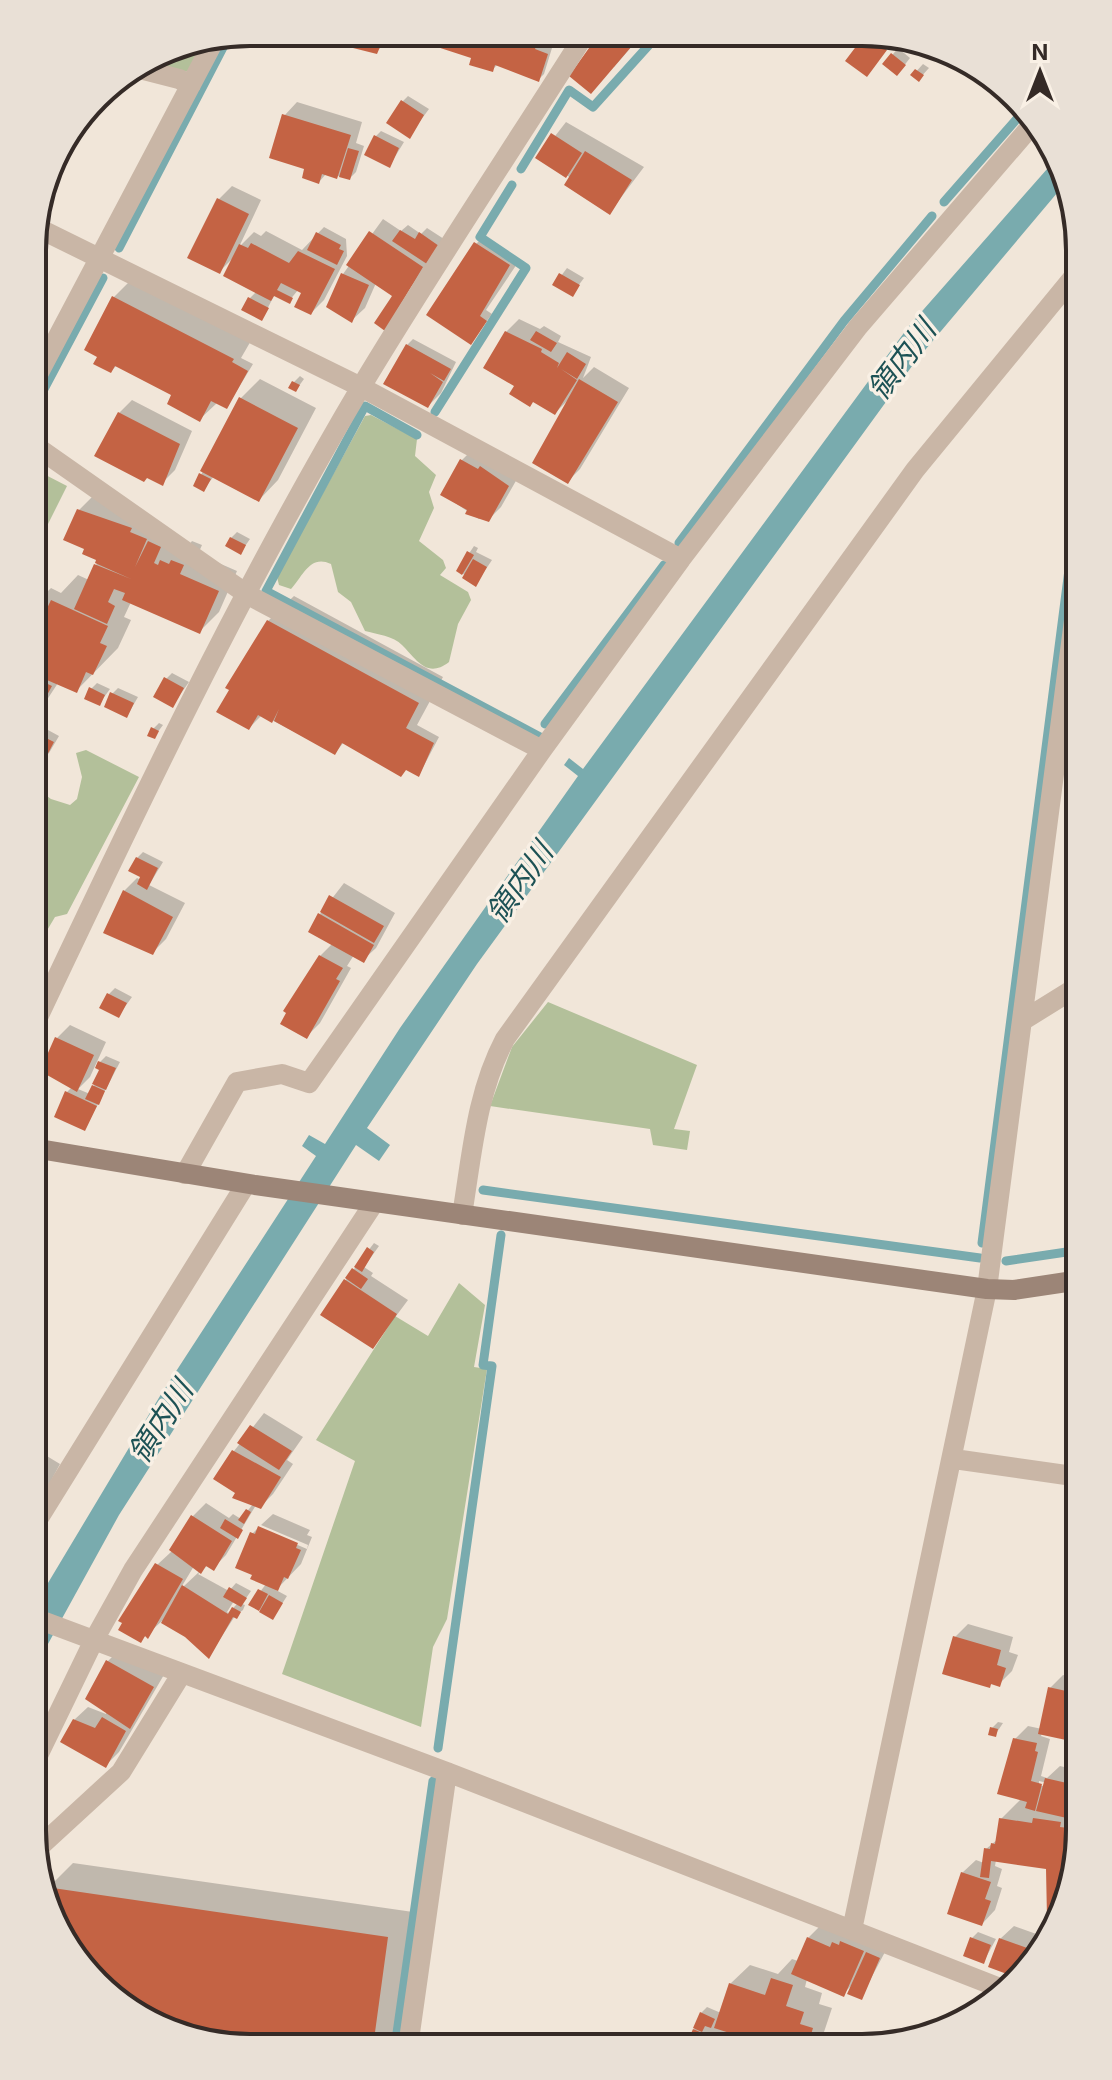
<svg xmlns="http://www.w3.org/2000/svg" width="1112" height="2080" viewBox="0 0 1112 2080" font-family="Inter,'Noto Sans JP',sans-serif">
<style>
.green{fill:#b3c09a}
.water{fill:#79abae}
.shadow{fill:#0003;fill-rule:evenodd}
.lines{fill:none;stroke-linecap:round;stroke-linejoin:round}
.stream{stroke:#79abae;stroke-width:9}
.building{fill:#c46344}
.street{stroke:#c9b6a6;stroke-width:20}
.secondary{stroke:#9c8577;stroke-width:20}
.labels{text-anchor:middle;stroke-width:7;stroke-linejoin:round;paint-order:stroke}
.water-label{font-size:30px;font-style:italic;fill:#1d5255;stroke:#f9f0e5}
.rim{fill:none;stroke:#352b27;stroke-width:4}
</style>
<rect width="100%" height="100%" fill="#f1e6d9"/>
<path class="green" d="M204,41L189,72L142,64L167,48Z
M371,415L417,439L415,456L436,475L429,492L434,508L419,541L443,560L446,568L440,575L468,592L471,600L458,624L449,662C427,679 417,660 402,645C394,636 376,634 365,631L351,602L338,592L331,564C310,554 303,576 291,589L279,585L277,577L365,416Z
M34,469L67,486L35,550L33,548Z
M86,750L139,777L67,914L55,917L33,954V786L51,799L70,805L77,799L82,777L76,753Z
M548,1002L697,1065L674,1129L690,1131L687,1150L653,1145L650,1129L490,1106L512,1047Z
M459,1283L485,1305L474,1367L487,1369L447,1619L433,1647L421,1727L282,1674L355,1461L316,1440L395,1316L428,1336Z"/>
<path class="water" d="M1055,160L1068,180L915,362L477,964L367,1128L390,1145L379,1161L356,1145L119,1515L32,1673V1611L39,1598L160,1396L316,1156L302,1146L309,1135L325,1144L400,1028L578,776L564,765L569,758L583,769L909,326Z"/>
<path class="shadow" d="M355,33H393L377,51L352,45Z
M433,33L547,34L544,45L552,48L544,74L538,80L498,64L492,70Z
M601,34H648L643,39L640,37L614,67Z
M867,36H882L892,43L872,68L848,60Z
M898,48L910,58L903,67L885,64Z
M923,64L929,68L919,79L913,75Z
M408,96L429,109L409,136L402,102Z
M297,102L362,122L356,143L364,146L356,172L350,178L326,174L319,182L307,168L284,116Z
M566,122L644,167L610,212L571,178L538,158Z
M381,131L404,142L390,165L375,137Z
M232,186L261,200L239,247L254,232L261,236L266,231L302,250L324,227L346,239L347,256L324,300L311,313L303,292L298,290L289,301L275,294L262,319L250,298L257,291L234,257L220,271L218,200Z
M383,219L401,231L408,225L421,234L427,228L444,239L412,286L396,296L376,283L365,308L351,321L343,274Z
M482,238L514,258L512,261L517,264L486,310L492,314L471,342L476,244Z
M567,268L584,278L572,294L555,284Z
M134,277L252,339L241,358L253,364L227,407L218,402L200,419L174,395L117,365L111,371L100,356L87,349L114,297Z
M519,319L540,329L544,326L561,336L558,342L591,357L583,378L594,367L629,388L580,469L567,482L569,399L555,413L516,385L506,332Z
M413,339L456,362L441,393L428,406L407,345Z
M300,376L304,379L296,390L294,382Z
M260,379L316,408L278,480L259,500L214,476L204,489L201,475L240,399Z
M132,400L192,431L175,470L162,483L119,413Z
M475,447L521,472L501,507L488,520L482,516L479,519L442,494L462,460Z
M92,497L189,545L192,541L202,545L198,554L237,571L219,612L200,631L131,602L124,617L131,620L118,648L76,691L58,683L33,721V606L51,588L61,593L78,575L89,580L99,559L79,510Z
M237,532L250,539L241,552L231,538Z
M474,546L478,548L476,552L492,560L476,584L458,570Z
M294,596L443,677L417,725L439,737L419,775L344,742L335,753L262,715L249,728L268,621Z
M172,673L189,682L172,706L166,679Z
M97,683L110,689L99,704L91,689Z
M118,688L138,697L127,716L112,694Z
M159,723L163,725L154,737L153,729Z
M48,730L59,736L49,753L43,759L37,756L33,763V752Z
M143,852L163,862L149,885L185,903L166,939L153,952L124,891L137,878L141,880L137,858Z
M344,883L395,913L376,948L363,960L354,955L347,966L351,968L320,1023L307,1036L320,956L333,943L320,914Z
M115,988L132,997L119,1015L109,994Z
M70,1025L106,1042L90,1077L78,1089L90,1094L102,1069L96,1066L106,1056L120,1062L85,1129L67,1092L72,1087L57,1038Z
M374,1243L379,1246L364,1267L373,1273L371,1276L408,1300L373,1347L345,1281Z
M264,1413L303,1437L287,1460L293,1464L273,1494L260,1507L256,1505L226,1555L213,1568L208,1565L198,1574L229,1591L236,1583L251,1591L242,1604L245,1605L243,1610L235,1616L209,1656L210,1640L162,1621L141,1640L157,1565L171,1552L193,1516L206,1503L229,1518L233,1514L241,1519L253,1504L238,1492L234,1451ZM194,1566L200,1571L183,1587L182,1586ZM234,1601L238,1603L228,1613L227,1612Z
M32,1447L60,1464L32,1516Z
M273,1514L310,1530L307,1535L312,1537L301,1564L276,1590L287,1596L273,1618L251,1604L266,1584L252,1534L258,1528L307,1549L308,1545L261,1525Z
M968,1624L1013,1637L1009,1652L1018,1655L1012,1671L999,1684L993,1683L989,1686L955,1637Z
M121,1648L165,1673L119,1752L106,1765L74,1720L88,1707L106,1714L108,1661Z
M1063,1675L1080,1679V1741L1042,1733L1041,1736L1050,1739L1041,1776L1047,1778L1060,1766L1080,1771L1079,1845L1053,1916L1048,1867L996,1860L995,1866L1002,1869L997,1886L1002,1888L995,1910L982,1924L962,1873L976,1860L984,1863L986,1849L998,1839L1001,1819L1022,1798L1015,1739L1028,1726L1042,1729L1050,1688ZM1039,1781L1052,1784L1051,1788L1039,1785Z
M998,1722L1003,1723L995,1735L992,1728Z
M73,1863L413,1912L395,2034L383,2047L279,2046L194,2034L107,1994L45,1903L48,1888Z
M821,1925L885,1952L861,1997L853,1984L843,1994L807,1979L805,1987L822,1993L819,2004L832,2008L821,2041L814,2048H772L731,2031L724,2048L687,2047L701,2013L707,2007L721,2013L730,1984L750,1965L778,1974L792,1959L798,1961L808,1938Z
M1014,1926L1042,1936L1035,1962L1017,1975L991,1966L1000,1939Z
M978,1932L996,1939L984,1961L972,1938Z"/>
<g class="lines">
<path class="stream" d="M521,169L569,90L593,107L658,35
M944,202L1023,112
M119,248L229,36
M34,408L103,278
M435,412L526,268L480,237L512,185
M417,435L365,406L266,591L540,737
M679,543L844,321L932,216
M545,724L664,565
M483,1190L980,1258
M982,1243L1074,531
M1006,1261L1080,1250
M438,1748L492,1366L483,1365L501,1235
M395,2047L433,1781"/>
</g>
<path class="building" d="M352,33H386L377,54L349,47Z
M431,33L503,34L537,44L535,49L548,54L539,82L495,65L493,72L469,65L471,58L428,44Z
M549,34H569L564,43Z
M599,34H630L637,40L591,94L569,76Z
M864,36L887,50L867,77L845,61Z
M891,53L906,65L897,76L882,64Z
M915,69L924,75L919,82L910,75Z
M401,100L424,115L410,139L386,123Z
M282,114L351,135L337,179L322,174L319,184L302,178L304,169L269,158Z
M551,133L582,153L566,178L535,158Z
M374,135L399,148L390,168L364,155Z
M348,148L359,151L350,180L339,177Z
M585,151L632,180L610,215L564,185Z
M217,198L249,214L220,274L187,258Z
M400,230L415,239L419,232L439,246L427,264L392,241Z
M369,231L423,267L385,331L374,323L392,296L346,265Z
M316,232L341,245L339,249L344,251L337,265L307,250Z
M474,242L510,265L480,316L487,321L471,345L426,315Z
M251,243L289,263L298,251L335,269L311,315L294,307L301,293L281,283L277,290L293,298L290,304L274,296L271,301L223,276L239,244L248,248Z
M341,273L369,285L352,323L326,307Z
M559,273L580,285L573,297L552,285Z
M112,296L234,359L232,362L248,371L227,409L211,401L200,422L167,404L171,395L115,366L111,373L93,364L97,357L84,350Z
M248,297L269,308L262,321L241,310Z
M505,331L542,349L541,352L559,363L557,368L567,352L586,364L577,379L561,369L577,380L555,415L533,402L530,407L509,394L514,386L483,368Z
M536,331L557,343L551,352L530,340Z
M406,344L451,369L444,381L430,373L443,382L428,408L383,384Z
M579,379L618,402L568,484L532,463Z
M292,381L300,385L296,392L288,388Z
M239,397L298,428L259,502L200,471Z
M118,412L180,444L163,486L147,478L144,482L94,456Z
M460,459L478,469L480,466L509,486L489,522L465,514L467,510L440,495Z
M199,473L211,479L204,492L193,486Z
M77,509L132,528L130,532L147,539L135,567L148,541L161,547L154,563L158,565L160,560L169,564L171,560L184,565L180,574L219,591L200,634L122,600L125,593L114,589L108,602L115,606L107,624L74,609L94,564L131,579L95,563L96,560L82,554L84,549L63,540Z
M230,537L246,545L241,555L225,546Z
M467,551L474,555L462,575L456,571Z
M473,559L487,567L476,587L462,578Z
M51,600L108,626L100,643L107,646L93,675L86,672L77,693L33,674V617L41,621Z
M267,620L419,703L406,728L434,743L419,777L406,770L401,777L342,743L335,755L274,721L279,709L272,723L258,715L249,730L216,712L229,690L225,688Z
M33,677L52,686L33,721Z
M164,677L184,688L173,708L153,697Z
M89,687L105,695L100,706L84,699Z
M110,692L134,703L127,718L104,707Z
M151,727L159,731L155,739L147,736Z
M40,735L54,742L44,761L33,756Z
M136,857L158,868L147,890L137,884L140,877L128,871Z
M123,890L173,917L153,955L103,933Z
M329,895L384,926L374,943L320,912Z
M318,913L374,945L364,963L308,932Z
M319,955L343,968L336,979L340,981L307,1039L280,1024L286,1013L283,1011Z
M107,993L127,1003L119,1018L99,1008Z
M55,1037L94,1055L77,1092L40,1071Z
M98,1061L116,1068L106,1090L92,1084L99,1070L95,1068Z
M92,1085L105,1091L99,1105L85,1099Z
M65,1091L97,1106L85,1131L54,1117Z
M367,1247L374,1252L362,1272L354,1267Z
M352,1268L368,1279L361,1289L345,1278Z
M344,1279L397,1314L373,1349L320,1315Z
M250,1425L292,1451L279,1470L237,1443Z
M232,1450L281,1477L261,1509L232,1498L235,1493L213,1479Z
M32,1478L42,1485L32,1503Z
M246,1509L251,1512L244,1524L238,1520Z
M191,1515L232,1541L214,1571L206,1566L201,1574L169,1550Z
M225,1519L243,1530L238,1539L220,1528Z
M258,1526L298,1543L296,1548L301,1550L288,1579L284,1577L278,1591L250,1579L252,1575L235,1568L250,1532L255,1534Z
M155,1563L183,1579L148,1639L145,1636L141,1643L118,1630L122,1623L118,1621Z
M182,1585L228,1614L232,1607L241,1612L237,1619L233,1617L209,1659L185,1637L161,1623Z
M229,1587L247,1598L241,1607L223,1597Z
M258,1589L268,1594L259,1611L248,1605Z
M269,1595L283,1603L273,1620L259,1612Z
M953,1636L1001,1650L997,1665L1006,1668L1000,1687L991,1684L990,1688L942,1674Z
M106,1660L154,1687L130,1729L85,1699Z
M1048,1687L1080,1694V1743L1038,1734Z
M102,1717L126,1731L106,1768L60,1742L73,1719L95,1728Z
M990,1727L998,1729L996,1737L988,1735Z
M1013,1738L1037,1743L1035,1751L1038,1752L1031,1781L1042,1784L1035,1811L1025,1808L1027,1802L997,1794Z
M1045,1778L1080,1786V1821L1036,1811Z
M999,1818L1032,1823L1033,1818L1061,1822L1060,1827L1077,1829V1851L1052,1918H1047L1046,1869L991,1861L989,1878L980,1877L984,1848L990,1849L991,1843L995,1844Z
M961,1872L991,1882L985,1899L991,1901L982,1926L947,1914Z
M46,1887L388,1937L373,2047L265,2046L201,2037L107,1994L44,1901Z
M807,1937L830,1947L832,1942L839,1945L840,1941L864,1951L844,1997L791,1974Z
M970,1937L991,1945L984,1964L963,1956Z
M999,1938L1030,1949L1021,1972L1015,1977L988,1967Z
M1031,1950L1039,1953L1035,1962L1024,1971Z
M866,1952L880,1958L862,2000L847,1994Z
M771,1978L793,1985L786,2006L804,2012L800,2024L813,2028L807,2048H766L761,2043L714,2028L729,1983L765,1995Z
M700,2012L715,2019L711,2028L705,2026L702,2032L693,2028Z
M693,2029L721,2041L718,2048L685,2047Z"/>
<g class="lines">
<path class="street" d="M136,68L179,79L191,85
M34,226L361,387L681,559
M34,382L215,39
M34,445L248,595L542,750
M1022,1021L1080,985
M33,1028C135,812 239,593 361,387C433,267 511,151 585,34
M185,1174L237,1082L282,1074L309,1083L542,750L681,559L858,327L1032,125
M462,1215C472,1155 476,1094 505,1039L915,470L1080,269
M954,1459L1080,1477
M32,1529L246,1184
M32,1617L447,1772L1000,1988
M32,1768L94,1640L133,1570L374,1203
M35,1851L121,1772L182,1673
M852,1930L987,1289L1080,574
M408,2047L447,1772"/>
<path class="secondary" d="M33,1148L255,1185L987,1289L1014,1290L1080,1280"/>
</g>
<g class="labels">
<g class="water-label">
<text transform="translate(902 360) rotate(-53)" y="10">領内川</text>
<text transform="translate(520 883) rotate(-55)" y="10">領内川</text>
<text transform="translate(161 1422) rotate(-57)" y="10">領内川</text>
</g>
</g>
<path d="M0 0H1112V2080H0ZM250 46H862A204 204 0 0 1 1066 250V1830A204 204 0 0 1 862 2034H250A204 204 0 0 1 46 1830V250A204 204 0 0 1 250 46Z" fill="#e9e0d6" fill-rule="evenodd"/>
<path class="rim" d="M250 46H862A204 204 0 0 1 1066 250V1830A204 204 0 0 1 862 2034H250A204 204 0 0 1 46 1830V250A204 204 0 0 1 250 46Z"/>
<g transform="translate(1040 72)" stroke="#f9f0e5" stroke-width="6" paint-order="stroke">
<path d="M0-6L14 30L0 20L-14 30Z" fill="#352b27"/>
<text y="-12" font-size="22" font-weight="bold" text-anchor="middle" fill="#352b27">N</text>
</g>
</svg>
